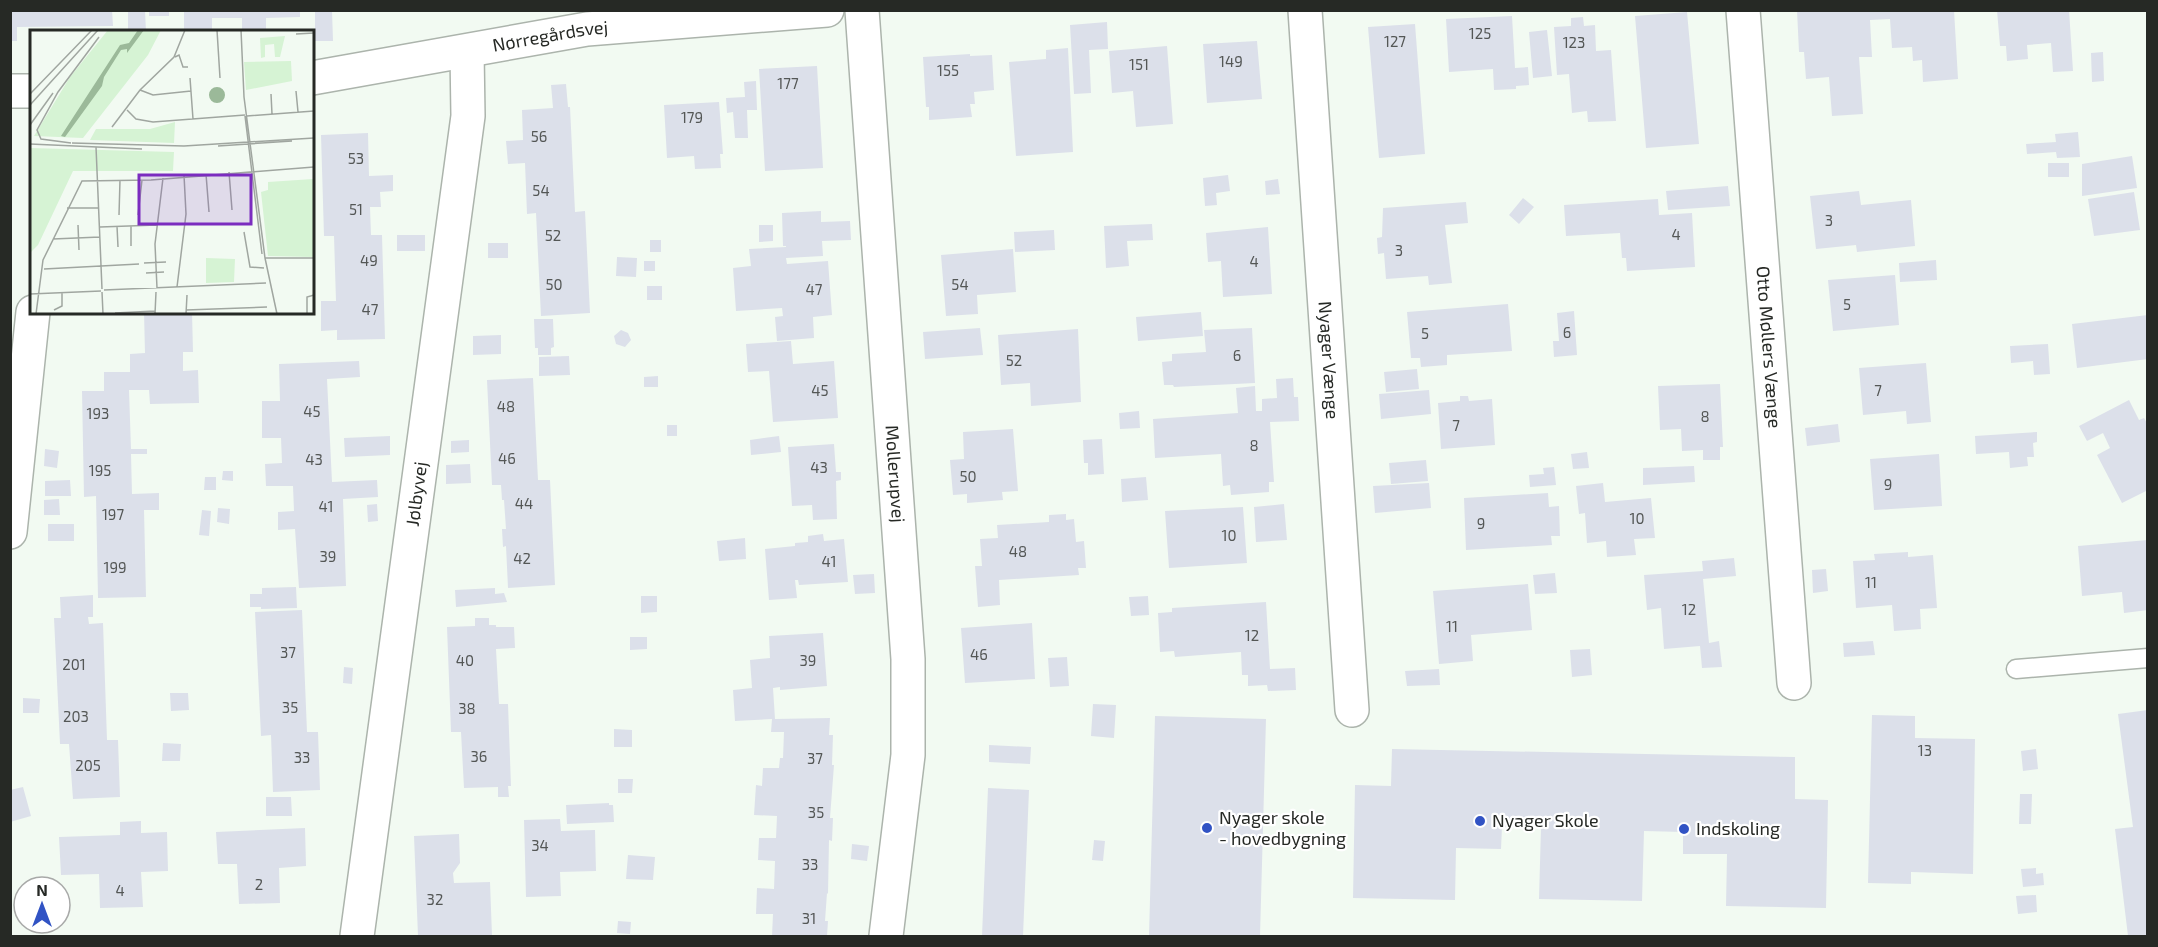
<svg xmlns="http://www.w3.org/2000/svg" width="2158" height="947" viewBox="0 0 2158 947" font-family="'Exo 2',sans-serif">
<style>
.building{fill:#dce0ea}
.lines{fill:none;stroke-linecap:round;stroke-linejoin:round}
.lane-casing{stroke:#acb4ac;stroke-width:21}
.street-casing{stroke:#acb4ac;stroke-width:36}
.lane{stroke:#fff;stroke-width:18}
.street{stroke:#fff;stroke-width:33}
.poi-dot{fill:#3153c4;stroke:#fff;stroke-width:2}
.labels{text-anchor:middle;stroke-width:4.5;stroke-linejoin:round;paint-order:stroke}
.number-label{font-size:15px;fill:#545756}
.street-label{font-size:18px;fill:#262925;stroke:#fff}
.poi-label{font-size:18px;fill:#262925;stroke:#fff;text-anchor:start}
.inset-road{fill:none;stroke:#a0a6a0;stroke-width:1.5}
.view{fill:#7b2cbf;fill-opacity:0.15;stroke:#7b2cbf;stroke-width:3}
.inset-edge{fill:none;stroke:#262925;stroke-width:3}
</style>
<rect width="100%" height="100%" fill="#f2faf2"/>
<path class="building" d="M10,10H112L113,26L17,27V41H10Z
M128,10H145L146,32H128Z
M149,10H169V16H149Z
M184,10H300V17L266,18V32H242V18H212V32H184Z
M315,10H332L333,41H315Z
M1797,10H1954L1958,79L1923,82L1922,60L1913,61L1912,47L1892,48L1890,19L1870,20L1872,57H1859L1863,114L1832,116L1829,77L1806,79L1804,52H1799Z
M1997,10H2069L2073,71L2053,72L2051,43L2027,45L2028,59L2007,61L2006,46H2000Z
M1687,12L1699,144L1646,148L1635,16Z
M1512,16L1515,68L1528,67L1529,85L1516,86V89L1494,90L1493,69L1449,72L1446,19Z
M1583,17L1584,26L1595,25L1596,51L1611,50L1616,121L1588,122L1587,111L1572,113L1569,74L1557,75L1554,27L1571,26V18Z
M1107,22L1108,49L1089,50L1091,93L1074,94L1070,25Z
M1415,24L1425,154L1379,158L1368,27Z
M1547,30L1552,76L1533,78L1529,32Z
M1257,41L1262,99L1207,103L1203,44Z
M1167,46L1173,124L1136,127L1133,91L1112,93L1109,51Z
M1068,48L1073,152L1016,156L1009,62L1046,59V50Z
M2103,52L2104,81L2092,82L2091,53Z
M970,54V56L992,55L994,90L974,92L975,104H970L972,117L929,120V107H926L923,57Z
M817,66L823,168L765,171L759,69Z
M756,81L757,110H747L748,138H735L733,112L727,113L726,98L745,97L744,82Z
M566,84L568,107H570L575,212L585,211L590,313L541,316L536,213L527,214L525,163L508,164L506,141L523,140L522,110L553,108L551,85Z
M719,102L723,154H720L721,168L695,169L694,156L667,158L664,105Z
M2078,132L2080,157L2057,158L2056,152L2027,154L2026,144L2056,142L2055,134Z
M368,133L369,176L393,175V191L380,192L381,207H370L371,235H382L385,339L337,340V330L321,331V301H336L334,236H324L321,135Z
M2132,156L2137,188L2082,196V164Z
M2048,163H2069V177H2048Z
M1228,175L1230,191L1216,193L1217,205L1205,206L1203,178Z
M1278,179L1280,194L1266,195L1265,181Z
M1728,186L1730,206L1668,210L1666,191Z
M1859,191L1861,205L1911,200L1915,246L1857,252L1856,245L1816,249L1810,196Z
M2134,192L2140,230L2094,236L2088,199Z
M1523,198L1534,207L1519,224L1509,215Z
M1658,199L1659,215L1692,213L1695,267L1627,271L1626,258H1622L1620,233L1566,236L1564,205Z
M1466,202L1468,223L1445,225L1452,283L1429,285L1428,276L1386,279L1384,253L1378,254L1377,238L1382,237L1383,208Z
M821,211V222L850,221L851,240L822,241L823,256L786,258L787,264L828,261L832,315L813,317L814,338L777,341L775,317L783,316L782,308L736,311L733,268L751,266L749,249L786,247V246H783L782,213Z
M1152,224L1153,240L1127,241L1129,266L1106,268L1104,226Z
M759,225H773V241L759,242Z
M1268,227L1272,294L1223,297L1221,261L1208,262L1206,233Z
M1054,230L1055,250L1015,252L1014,232Z
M397,235H425V251H397Z
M650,240H661V252H650Z
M488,243H508V258H488Z
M1013,249L1016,292L977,295L978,314L946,316L941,255Z
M617,257L637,258L636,277L616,276Z
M1936,260L1937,280L1900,282L1899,263Z
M644,261H655V271H644Z
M1895,275L1899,325L1833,331L1828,280Z
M647,286H662V300H647Z
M1508,304L1512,351L1447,355V365L1421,367L1420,358H1411L1407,312Z
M1574,311L1577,355L1554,357L1553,341H1559L1557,313Z
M144,312H192L193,352H183V371L198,370L199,403L150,404L149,390H129L131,449H147V454H131L132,494L159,493V510H144L146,597L98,598L96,496L84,497L82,391H104V372H130V354L145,353Z
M1201,312L1203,336L1138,341L1136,317Z
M2148,315V359L2077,368L2072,324Z
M534,319H553L554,347L551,348V355H538V348H535Z
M980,328L983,355L925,359L923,332Z
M1252,328L1255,383L1174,387L1173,385H1164L1162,362L1172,361V354L1206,352L1204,330Z
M1078,329L1081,402L1031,406L1030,383L1001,385L998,335Z
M621,330L628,333L631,340L625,347L616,344L614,336Z
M501,335V354L473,355V336Z
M791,341L793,364L834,361L838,418L773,422L769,371L748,372L746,344Z
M2048,344L2050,374L2034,375L2033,361L2011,363L2010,346Z
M569,356L570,375L539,376V357Z
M359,361L360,377L327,379L332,482L377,480L378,497L343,499L346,586L299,588L295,529L278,530V512L294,511L293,486H266L265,464L282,463L281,438H262V401H280L279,364Z
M1926,363L1931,422L1907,424L1906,411L1863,415L1859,368Z
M1417,369L1419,389L1386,392L1384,372Z
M658,376V387H644V377Z
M533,378L538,480H550L555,585L508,588L506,546L503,547L502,529H506L504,500H502L501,485H492L487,380Z
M1293,378L1294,397H1298L1299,421L1270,422L1274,482H1269V492L1231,495L1230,485L1223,486L1221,454L1155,458L1153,419L1238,413L1236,388L1255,386L1256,411H1262V399L1277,398L1276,379Z
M1720,384L1723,447H1720V460H1703V450L1682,451L1681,429L1660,430L1658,386Z
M1429,390L1431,414L1381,419L1379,394Z
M1460,396H1468L1469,401L1492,399L1495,445L1441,449L1438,403L1460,401Z
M2129,400L2139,420L2144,418L2148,425V490L2122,503L2097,455L2110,448L2103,433L2087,441L2079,426Z
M1139,411L1140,428L1120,429L1119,413Z
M1838,424L1840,442L1807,446L1805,428Z
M667,425H677V436H667Z
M1013,429L1018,491L1002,492L1003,500L967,503V494L953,495L950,460L964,459L963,432Z
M2037,432V442L2033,443L2034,457H2027L2028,466L2010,468L2009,452L1976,454L1975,436Z
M390,436V455L345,457L344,438Z
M779,436L781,452L751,455L750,440Z
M1102,439L1104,474L1088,475V463H1084L1083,440Z
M469,440V452L451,453V441Z
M834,444L836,472H841V480L836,481L837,519L813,520L812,505L792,506L788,447Z
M45,449L59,451L57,468L44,466Z
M1587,452L1589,468L1573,469L1571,454Z
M1939,454L1942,506L1874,510L1870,459Z
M1426,460L1428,481L1391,484L1389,463Z
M470,464L471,483L446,484V465Z
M1694,466L1695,482L1643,485V468Z
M1554,467L1556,485L1530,487L1529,475L1544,474L1543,468Z
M223,471H233V481L222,480Z
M205,477H216V490H204Z
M1146,477L1148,500L1122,502L1121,479Z
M70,480L71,496H45V481Z
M1429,483L1431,508L1375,513L1373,486Z
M1603,483L1605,502L1651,498L1655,538L1634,539L1636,555L1607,557L1606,541L1587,543L1585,513L1579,514L1576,486Z
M1548,493L1549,507L1559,506L1560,536H1551L1552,545L1466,550L1464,498Z
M59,499L60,515H44V500Z
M377,504L378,521L368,522L367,505Z
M1284,504L1287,540L1256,542L1254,507Z
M1243,507L1247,563L1169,568L1165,511Z
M218,508L230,509L229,524L217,522Z
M202,510L211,511L209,536L199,535Z
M1066,514V520L1074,519L1076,542L1084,541L1086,568H1078L1079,575L999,580L1000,605L978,607L975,566H982L980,539L998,538L997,525L1049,522V515Z
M48,524H74V541H48Z
M823,534L824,541L844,539L848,582L799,585L798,580H795L797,598L769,600L765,549L795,546V543L808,542V536Z
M745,538L746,559L719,561L717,541Z
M2148,540V610L2124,613L2122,592L2082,596L2078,546Z
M1908,552V557L1933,555L1937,608L1920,609L1921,629L1894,631L1892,605L1856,608L1853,561L1875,560L1874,554Z
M1734,558L1736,576L1703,579L1709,643L1719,641L1722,667L1702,668L1700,646L1664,649L1661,608L1647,610L1644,575L1703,571L1702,561Z
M1826,569L1828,591L1813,593L1812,570Z
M1555,573L1557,593L1535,594L1533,575Z
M874,574L875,593L855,594L853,575Z
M1528,584L1532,630L1471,635L1473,661L1439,664L1433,591Z
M296,587L297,608L261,609V607H250V594H262V588Z
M495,588V594L504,593L507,602L456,607L455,590Z
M93,595V617H88L89,624L103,623L107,740H118L120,797L73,799L69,744H60L54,618H61L60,597Z
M641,596H657V612L641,613Z
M1148,596L1149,615L1131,616L1129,597Z
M1266,602L1270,669L1295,668L1296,690L1268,691L1267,685L1248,686V675H1242L1241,652L1175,657L1174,651L1160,652L1158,613L1172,612V608Z
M302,610L307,732H318L320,790L273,792L271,735L261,736L255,612Z
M475,618H489V625H496V627H514L515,648L496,649L499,704H508L511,786H508L509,797H498V787L464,788L461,732H451L447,627L475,626Z
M1032,623L1035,679L965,683L961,628Z
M823,633L827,686L780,690V687L773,688L775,719L830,718L829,735H833L832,765H834L830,818H833L832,841L829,840L828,894L827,893L825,921H828L827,936H772L773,914H756L757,888L774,889L775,861L758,860L759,838H776L777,816L754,815L756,785L762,786L763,768H779L780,758H783L784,732H771L772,719L735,721L733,690L752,688L750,660L770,658L769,636Z
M630,637H647V649L630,650Z
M1873,641L1875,655L1844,657L1843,643Z
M1590,649L1592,675L1572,677L1570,650Z
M1067,657L1069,686L1050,687L1048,658Z
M344,667L353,668L352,684L343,683Z
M1439,669L1440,685L1407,686L1405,671Z
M170,693H188L189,710L171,711Z
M23,698L40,699L39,713H23Z
M1093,704L1116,705L1114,738L1091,736Z
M2148,710V936H2128L2115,829L2133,827L2118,714Z
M1872,715L1915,716V738L1975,739L1973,874L1911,872V884L1868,883Z
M1155,716L1266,719L1260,936H1149Z
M614,729L632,730V747H614Z
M163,743L181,744L180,761H162Z
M989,745L1031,747L1030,764L989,762Z
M1392,749L1795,757V799L1828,800L1826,908L1726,906L1727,854H1683V832L1644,831L1642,901L1539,899L1541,827H1502L1501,849L1456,848L1455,900L1353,898L1355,785L1391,786Z
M2036,749L2038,769L2023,771L2021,751Z
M618,779H633L632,793H618Z
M23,787L31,816L10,822V790Z
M988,788L1029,790L1023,936H982Z
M2020,794H2032L2031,824H2019Z
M266,797H291L292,816H266Z
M609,803V805H613L614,822L567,824L566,805Z
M560,819L561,831L595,830L596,871L560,872L561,896L526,897L524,820Z
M141,821V833L167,832L168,871L141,872L143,907L100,908L99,874L61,875L59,837L120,835V822Z
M305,828L306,866L279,868L280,903L239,904L237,864H218L216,832Z
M459,834L460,863L453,873L454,883L490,882L492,936H418L414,836Z
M1094,840L1105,841L1103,861L1092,860Z
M852,844L869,846L867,861L851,859Z
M628,855L655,857L653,880L626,879Z
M2036,868V874L2043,873L2044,885L2023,887L2021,869Z
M34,882H55V887H34Z
M2036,895L2037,912L2018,914L2016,896Z
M618,921L631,922L630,934L617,933Z"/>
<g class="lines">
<g class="lane-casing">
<path id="lane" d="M2016,669L2148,658"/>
</g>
<g class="street-casing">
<g id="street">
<path id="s1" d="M862,10L908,659V755L886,936"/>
<path id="s2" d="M1305,10L1352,710"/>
<path id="s3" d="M1743,10L1794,683"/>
<path id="s4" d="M312,78L587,29L827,10"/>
<path d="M10,91H32"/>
<path d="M10,532L33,312"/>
<path id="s5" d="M357,936L468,116L467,52"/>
</g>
</g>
<use href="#lane" class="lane"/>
<use href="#street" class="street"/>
</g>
<g class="poi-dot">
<circle cx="1480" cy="821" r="6"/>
<circle cx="1207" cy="828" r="6"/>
<circle cx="1684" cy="829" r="6"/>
</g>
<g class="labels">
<g class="number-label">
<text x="1480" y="39">125</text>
<text x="1395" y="47">127</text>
<text x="1574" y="48">123</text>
<text x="1231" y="67">149</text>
<text x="1139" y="70">151</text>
<text x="948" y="76">155</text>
<text x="788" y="89">177</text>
<text x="692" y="123">179</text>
<text x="539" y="142">56</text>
<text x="356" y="164">53</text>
<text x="541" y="196">54</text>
<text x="356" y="215">51</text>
<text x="1829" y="226">3</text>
<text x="1676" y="240">4</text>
<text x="553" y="241">52</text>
<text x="1399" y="256">3</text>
<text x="369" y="266">49</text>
<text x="1254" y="267">4</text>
<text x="554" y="290">50</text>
<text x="960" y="290">54</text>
<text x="814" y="295">47</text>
<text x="1847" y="310">5</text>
<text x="370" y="315">47</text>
<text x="1567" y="338">6</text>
<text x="1425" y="339">5</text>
<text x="1237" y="361">6</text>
<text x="1014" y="366">52</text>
<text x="820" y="396">45</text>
<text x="1878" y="396">7</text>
<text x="506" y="412">48</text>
<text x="312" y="417">45</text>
<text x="98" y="419">193</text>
<text x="1705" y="422">8</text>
<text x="1456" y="431">7</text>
<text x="1254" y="451">8</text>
<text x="507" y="464">46</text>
<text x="314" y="465">43</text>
<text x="819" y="473">43</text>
<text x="100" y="476">195</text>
<text x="968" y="482">50</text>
<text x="1888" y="490">9</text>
<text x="524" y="509">44</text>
<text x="326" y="512">41</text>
<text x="113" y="520">197</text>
<text x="1637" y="524">10</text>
<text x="1481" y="529">9</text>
<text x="1229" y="541">10</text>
<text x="1018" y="557">48</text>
<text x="328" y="562">39</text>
<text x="522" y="564">42</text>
<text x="829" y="567">41</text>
<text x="115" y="573">199</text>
<text x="1871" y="588">11</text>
<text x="1689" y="615">12</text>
<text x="1452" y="632">11</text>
<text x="1252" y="641">12</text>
<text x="288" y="658">37</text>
<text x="979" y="660">46</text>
<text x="465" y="666">40</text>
<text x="808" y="666">39</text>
<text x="74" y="670">201</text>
<text x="290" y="713">35</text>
<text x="467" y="714">38</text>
<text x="76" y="722">203</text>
<text x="1925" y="756">13</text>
<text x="479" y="762">36</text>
<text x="302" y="763">33</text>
<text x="815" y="764">37</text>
<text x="88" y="771">205</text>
<text x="816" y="818">35</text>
<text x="540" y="851">34</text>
<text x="810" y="870">33</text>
<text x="259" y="890">2</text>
<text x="120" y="896">4</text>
<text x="435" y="905">32</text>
<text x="809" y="924">31</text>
</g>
<g class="street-label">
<text dy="6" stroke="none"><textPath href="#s4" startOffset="242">Nørregårdsvej</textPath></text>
<text dy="6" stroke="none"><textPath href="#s3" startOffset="338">Otto Møllers Vænge</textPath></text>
<text dy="6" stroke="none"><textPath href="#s2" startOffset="351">Nyager Vænge</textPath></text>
<text dy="6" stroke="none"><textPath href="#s1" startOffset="465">Mollerupvej</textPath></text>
<text dy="6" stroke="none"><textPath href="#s5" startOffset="446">Jølbyvej</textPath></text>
</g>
<g class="poi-label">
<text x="1219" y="824">Nyager skole<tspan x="1219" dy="21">- hovedbygning</tspan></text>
<text x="1492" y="827">Nyager Skole</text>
<text x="1696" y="835">Indskoling</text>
</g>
</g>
<g transform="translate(30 30)">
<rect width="284" height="284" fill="#f2faf2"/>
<path d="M78,0H131L118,25L53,108L4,106L40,47ZM255,6L250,27H245L244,14L235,15V27L231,28L230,8ZM261,31L262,51L216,60L214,32ZM145,92L144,113L60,110L66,99H120ZM0,118L144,122L143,141H43L8,215L0,223ZM283,149V227L238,226L231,162L238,160V152ZM176,228L205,229L204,252L176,253Z" fill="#d6f3d4"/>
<path d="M108,0H114L97,23V19L91,20L74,47L72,56L35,107L31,106L90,15L99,13ZM179 65a8 8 0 1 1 16 0a8 8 0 1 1-16 0Z" fill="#9bb999"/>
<path class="inset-road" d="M187,0L190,48M211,0L214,67L235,228L247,284M266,4L284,3M145,27L149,25L153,37H158M160,48L163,89M110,60L123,65L161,61M266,61L268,82M0,64L62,0M241,64L242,84M0,75L68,0M97,80L106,89L123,92L215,85M215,86L232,224M217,86L284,81M0,95L23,63M82,97L110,60L144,27L155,0M41,113L11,109L7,100L28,62L69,7M42,113L154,116L284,108M0,114L112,119M188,116L262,111M66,117L72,259M199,142L202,180M176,144L179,182M37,178H69M89,185L90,150M108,185L112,150M48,195L49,220M87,196L88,217M101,196V216M70,197L127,195M214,202L220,237L234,238M23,209L70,207M235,228H284M114,233L136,232M14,239L109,234M116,243L134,242M147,257L156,184L154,145M127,258L125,214L133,148M74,260L236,253M72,262L73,284M0,264L71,261M24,280L32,276V263M156,280L237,277M85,283L125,281M6,284L13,230L52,151L121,150L284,137M125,284L126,262M156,284L157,265M277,284V267L284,265"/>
<path class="view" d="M109,145H221V194H109Z"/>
<rect width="284" height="284" class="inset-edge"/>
</g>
<rect width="2158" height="947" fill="none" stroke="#262925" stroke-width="24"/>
<g transform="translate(42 905)"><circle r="28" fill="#ffffff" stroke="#a8a9a8" stroke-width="1.5"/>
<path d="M0-4.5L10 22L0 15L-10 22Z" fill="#3153c4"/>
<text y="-9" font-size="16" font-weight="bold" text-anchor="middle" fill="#262925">N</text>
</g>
</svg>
